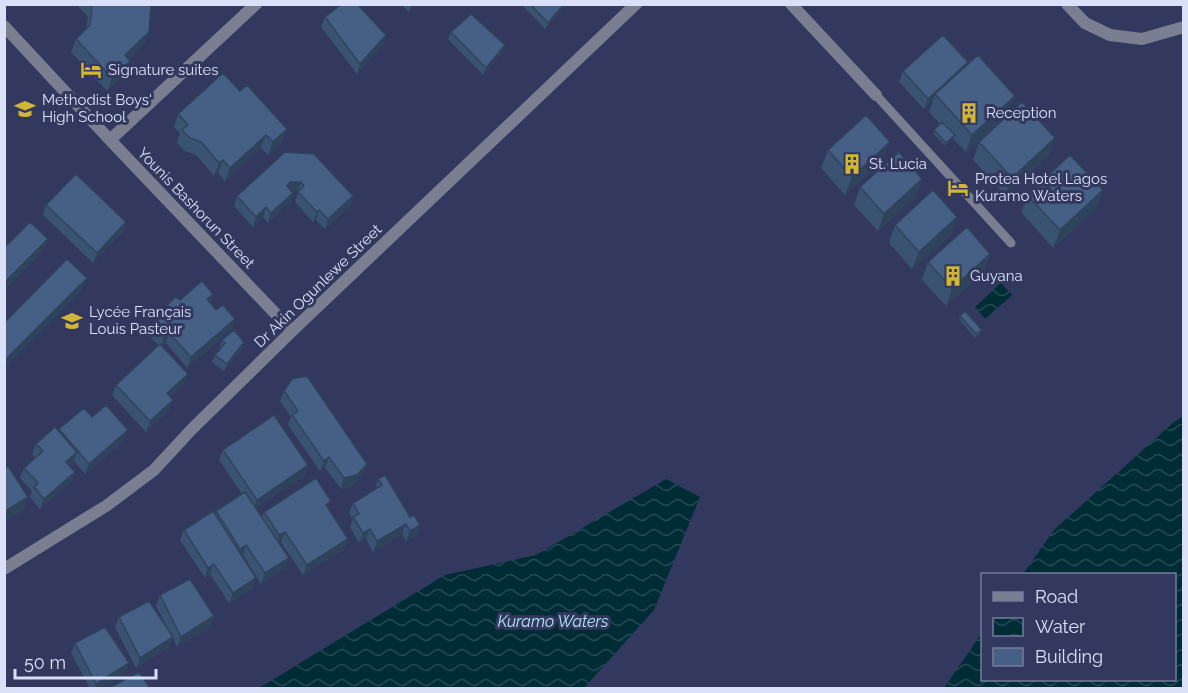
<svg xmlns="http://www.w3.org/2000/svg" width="1188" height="693" viewBox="0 0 1188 693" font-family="Raleway,sans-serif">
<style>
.water{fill:url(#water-waves)}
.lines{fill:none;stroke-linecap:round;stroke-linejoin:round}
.service{stroke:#797e91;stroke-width:9}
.minor{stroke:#797e91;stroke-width:12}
.wall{fill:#3b5372}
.shaded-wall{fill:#30435c}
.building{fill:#456084;stroke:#30435c;stroke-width:1.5}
.labels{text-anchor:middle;stroke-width:6;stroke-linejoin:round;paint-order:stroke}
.poi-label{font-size:15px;fill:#dae0f8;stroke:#32385e;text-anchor:start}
.street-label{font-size:15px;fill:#dae0f8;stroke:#32385e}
.water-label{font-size:16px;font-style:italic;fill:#afe9f8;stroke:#32385e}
</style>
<defs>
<pattern id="water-waves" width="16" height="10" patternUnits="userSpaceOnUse" patternTransform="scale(1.5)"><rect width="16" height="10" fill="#002c36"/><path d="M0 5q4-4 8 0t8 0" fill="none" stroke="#254a54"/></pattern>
</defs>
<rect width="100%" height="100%" fill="#32385e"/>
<path class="water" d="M1001,283L1012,295L985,319L975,307Z
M1183,417V688H944L982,633V680H1174V574H1023L1054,530L1174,422Z
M666,479L700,497L654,610L584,688H259L445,575L536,555Z"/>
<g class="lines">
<path class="service" d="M876,95L1011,243"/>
<path class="minor" d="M791,4L876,95
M1067,4L1085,23L1110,35L1142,39L1184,27
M4,26L110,140L292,331
M110,140L256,4
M4,569L106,506L154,470L191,430L292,331L636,4"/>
</g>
<path class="wall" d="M76,4H154L151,7L149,32L144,45L129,59L125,74L107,91L71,52L76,39L86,29L88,17Z
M401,4H415L409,12Z
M521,4H566L565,7L545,29Z
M325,17L386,35L383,45L357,74L321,27Z
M451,32L503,52L483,75L448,39Z
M968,62L967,65L1008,114L966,152L953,139L945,146L933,133L934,130L940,124L929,112L933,101L924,109L899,82L903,71Z
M223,73L282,142L268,155L261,148L225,181L218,173L214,176L196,155L185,151L177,143L180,134L174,127L178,114Z
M979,142L1049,156L1005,195L973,160Z
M828,150L883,160L845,195L821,168Z
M285,152L353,196L350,206L325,229L316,220L313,222L295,202L298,193H293L290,203L268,223L263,217L253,227L234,206L237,196Z
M860,187L916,197L878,231L854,205Z
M1027,195L1097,208L1053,248L1021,212Z
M46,205L126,222L123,232L93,263L43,215Z
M895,225L951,235L912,269L889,243Z
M928,262L984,272L946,306L922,280Z
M213,294L210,303L232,329L187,368L166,343L162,346L184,384L170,397L169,410L146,432L112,395L116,385L158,345L148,334L152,324L164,313L167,305L180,300Z
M960,316L982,330L980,333L975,338L959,319Z
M222,340L242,349L224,371L212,362L215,355L220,348V347Z
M284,391L367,464L363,474L353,485L341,489L325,468L320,471L288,425L291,417L280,401Z
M92,417L124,441L85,474L74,461L70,466L75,472L71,482L40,509L30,497L32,491L20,478L24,468L35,458L32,454L36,444L58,431L59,429Z
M223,450L308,465L305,475L256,508L262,517L264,512L329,509L348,539L344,549L303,575L281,542L279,543L285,568L261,584L243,555H242L253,588L229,603L210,574L205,578L180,540L184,530L215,514L216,511L242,494L219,460Z
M378,479L410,517L420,525L417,535L406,541L402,534L373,552L366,539L359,543L350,527L353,519L349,513L353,503L375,490V489Z
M160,595L214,616L211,626L177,647L173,638L169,647L136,668L115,627L119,617L171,635L156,606Z
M75,643L126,673L102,688H90L71,653Z"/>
<path class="shaded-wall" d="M412,4H415L409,12Z
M564,4H566L565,7L545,29L548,23Z
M149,32L144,45L120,68L125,55Z
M386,35L383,45L357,74L360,64Z
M505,45L503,52L483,75L486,68Z
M130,61L125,74L107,91L112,78Z
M968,62L965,72L935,94L933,101L924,109L928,99Z
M1015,96L1008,114L966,152L972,135Z
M287,129L282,142L268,155L273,142Z
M266,135L261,148L225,181L230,168Z
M955,135L953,139L945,146L946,143Z
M1055,138L1049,156L1005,195L1012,178Z
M890,142L883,160L845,195L852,177Z
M223,160L218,173L214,176L219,163Z
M922,179L916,197L878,231L884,214Z
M290,182H301L297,193L287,192V186Z
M1103,190L1097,208L1053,248L1060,230Z
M293,193L290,203L268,223L271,213Z
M353,196L350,206L325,229L328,219Z
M266,207L263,217L253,227L256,217Z
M319,210L316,220L313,222L317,212Z
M957,217L951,235L912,269L919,252Z
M126,222L123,232L93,263L97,253Z
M48,239L43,252L4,291V283Z
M990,254L984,272L946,306L952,289Z
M87,278L82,291L4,369V361Z
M213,294L209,304L207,299Z
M235,319L232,329L187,368L191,357Z
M169,333L166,343L160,347L164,337Z
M244,342L242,349L224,371L227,364Z
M188,374L184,384L163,403L167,393Z
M173,400L169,410L146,432L150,421Z
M128,430L124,441L85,474L89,464Z
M77,452L73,462L62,472L66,462Z
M329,457L325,468L320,471L324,461Z
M367,464L363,474L353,485L341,489L344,478Z
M308,465L305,475L253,510L257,500Z
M75,472L71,482L40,509L44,499Z
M28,497L24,510L4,522V512Z
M406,524L402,534L373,552L377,541Z
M420,525L417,535L406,541L410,531Z
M370,529L366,539L359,543L363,533Z
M285,532L281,542L276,546L279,535Z
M348,539L344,549L303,575L307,565Z
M246,545L243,555L237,559L240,549Z
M289,558L285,568L261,584L265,573Z
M214,564L210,574L205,578L208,568Z
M256,578L253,588L229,603L233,593Z
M214,616L211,626L177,647L181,637Z
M173,637L169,647L136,668L140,658Z
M129,663L126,673L102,688H95L96,684Z"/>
<path class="building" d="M92,4H151L149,32L125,55L130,61L112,78L76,39L90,25Z
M342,4H357L386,35L360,64L325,17Z
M530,4H564L548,23Z
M471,14L505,45L486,68L451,32Z
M943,35L968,62L928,99L903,71Z
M978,55L1015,96L972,135L935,94Z
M223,73L240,91L247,85L287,129L273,142L266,135L230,168L223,160L219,163L201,142L190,138L182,130L188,125L178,114Z
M1022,102L1055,138L1012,178L979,142Z
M866,115L890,142L852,177L828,150Z
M942,122L955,135L946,143L934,130Z
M285,152L314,154L353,196L328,219L319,210L317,212L298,192L304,186L301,182H290L287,186L293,193L271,213L266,207L256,217L237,196Z
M899,152L922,179L884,214L860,187Z
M1070,155L1103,190L1060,230L1027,195Z
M76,174L126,222L97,253L46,205Z
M933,190L957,217L919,252L895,225Z
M30,222L48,239L4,283V248Z
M967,227L990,254L952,289L928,262Z
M67,259L87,278L4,361V323Z
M202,281L213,294L207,299L216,310L223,305L235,319L191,357L169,333L164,337L152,324L170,309L167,305L176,297L180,300Z
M965,311L982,330L976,334L960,316Z
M234,330L244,342L227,364L215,355L225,343L222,340Z
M160,344L188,374L167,393L173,400L150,421L116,385Z
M307,376L367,464L357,475L344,478L329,457L324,461L292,415L298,411L284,391L292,379Z
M106,405L128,430L89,464L59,429L84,408L92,417Z
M274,415L308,465L257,500L223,450Z
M55,427L77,452L66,462L75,472L44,499L34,487L38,483L24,468L43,451L36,444Z
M8,466L28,497L4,512V468Z
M385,475L410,517L414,515L420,525L410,531L406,524L377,541L370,529L363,533L353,517L359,514L353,503L382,485L378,479Z
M316,478L331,501L326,505L348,539L307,565L285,532L279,535L264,512Z
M245,492L289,558L265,573L246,545L240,549L216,511Z
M213,511L256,578L233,593L214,564L208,568L184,530Z
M190,579L214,616L181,637L160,595Z
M149,601L173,637L140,658L119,617Z
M105,627L129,663L96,684L75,643Z
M139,672L150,688H109Z"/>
<defs>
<g id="hotel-bare" transform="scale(1.62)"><path d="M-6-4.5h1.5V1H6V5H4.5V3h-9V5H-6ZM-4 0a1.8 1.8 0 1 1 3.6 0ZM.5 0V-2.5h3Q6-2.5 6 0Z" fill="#d3b635" stroke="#32385e" stroke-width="2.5" paint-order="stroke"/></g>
<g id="school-bare" transform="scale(1.62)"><path d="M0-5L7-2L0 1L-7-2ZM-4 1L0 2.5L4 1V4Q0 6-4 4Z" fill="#d3b635" stroke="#32385e" stroke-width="2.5" paint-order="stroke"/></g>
<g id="building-bare" transform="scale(1.62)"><path d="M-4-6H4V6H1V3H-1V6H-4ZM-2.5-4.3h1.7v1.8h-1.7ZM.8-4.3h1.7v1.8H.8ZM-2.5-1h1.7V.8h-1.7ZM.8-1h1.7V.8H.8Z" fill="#d3b635" stroke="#32385e" stroke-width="2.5" paint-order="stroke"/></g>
</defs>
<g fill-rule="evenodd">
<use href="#hotel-bare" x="91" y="70"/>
<use href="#school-bare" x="25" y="109"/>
<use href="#building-bare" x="969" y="113"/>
<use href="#building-bare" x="852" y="164"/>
<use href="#hotel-bare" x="958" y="188"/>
<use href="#building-bare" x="953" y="276"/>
<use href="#school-bare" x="72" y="321"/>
</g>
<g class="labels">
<g class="poi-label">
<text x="108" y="75">Signature suites</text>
<text x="42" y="105">Methodist Boys'<tspan x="42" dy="17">High School</tspan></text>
<text x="986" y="118">Reception</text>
<text x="869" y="169">St. Lucia</text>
<text x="975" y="184">Protea Hotel Lagos<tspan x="975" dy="17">Kuramo Waters</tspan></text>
<text x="970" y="281">Guyana</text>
<text x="89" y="317">Lycée Français<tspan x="89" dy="17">Louis Pasteur</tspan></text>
</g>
<g class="street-label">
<text transform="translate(196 208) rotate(46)" y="5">Younis Bashorun Street</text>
<text transform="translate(318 286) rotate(-44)" y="5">Dr Akin Ogunlewe Street</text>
</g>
<g class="water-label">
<text x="553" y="627">Kuramo Waters</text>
</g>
</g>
<rect width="1188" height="693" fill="none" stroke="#dae0f8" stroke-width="12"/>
<rect x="981" y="573" width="195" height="108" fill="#32385e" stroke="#757b9c" stroke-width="1.5"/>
<rect x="993" y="592" width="30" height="9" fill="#797e91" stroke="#757b9c" stroke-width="1.5"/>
<text x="1035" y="603" font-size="18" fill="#dae0f8">Road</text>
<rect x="993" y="618" width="30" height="18" fill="url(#water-waves)" stroke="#757b9c" stroke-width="1.5"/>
<text x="1035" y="633" font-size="18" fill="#dae0f8">Water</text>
<rect x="993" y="648" width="30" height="18" fill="#456084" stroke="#757b9c" stroke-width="1.5"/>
<text x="1035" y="663" font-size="18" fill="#dae0f8">Building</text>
<path d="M15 669v9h141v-9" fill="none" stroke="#dae0f8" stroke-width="3"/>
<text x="24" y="669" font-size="18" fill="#dae0f8" stroke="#32385e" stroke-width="4.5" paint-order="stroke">50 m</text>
</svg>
